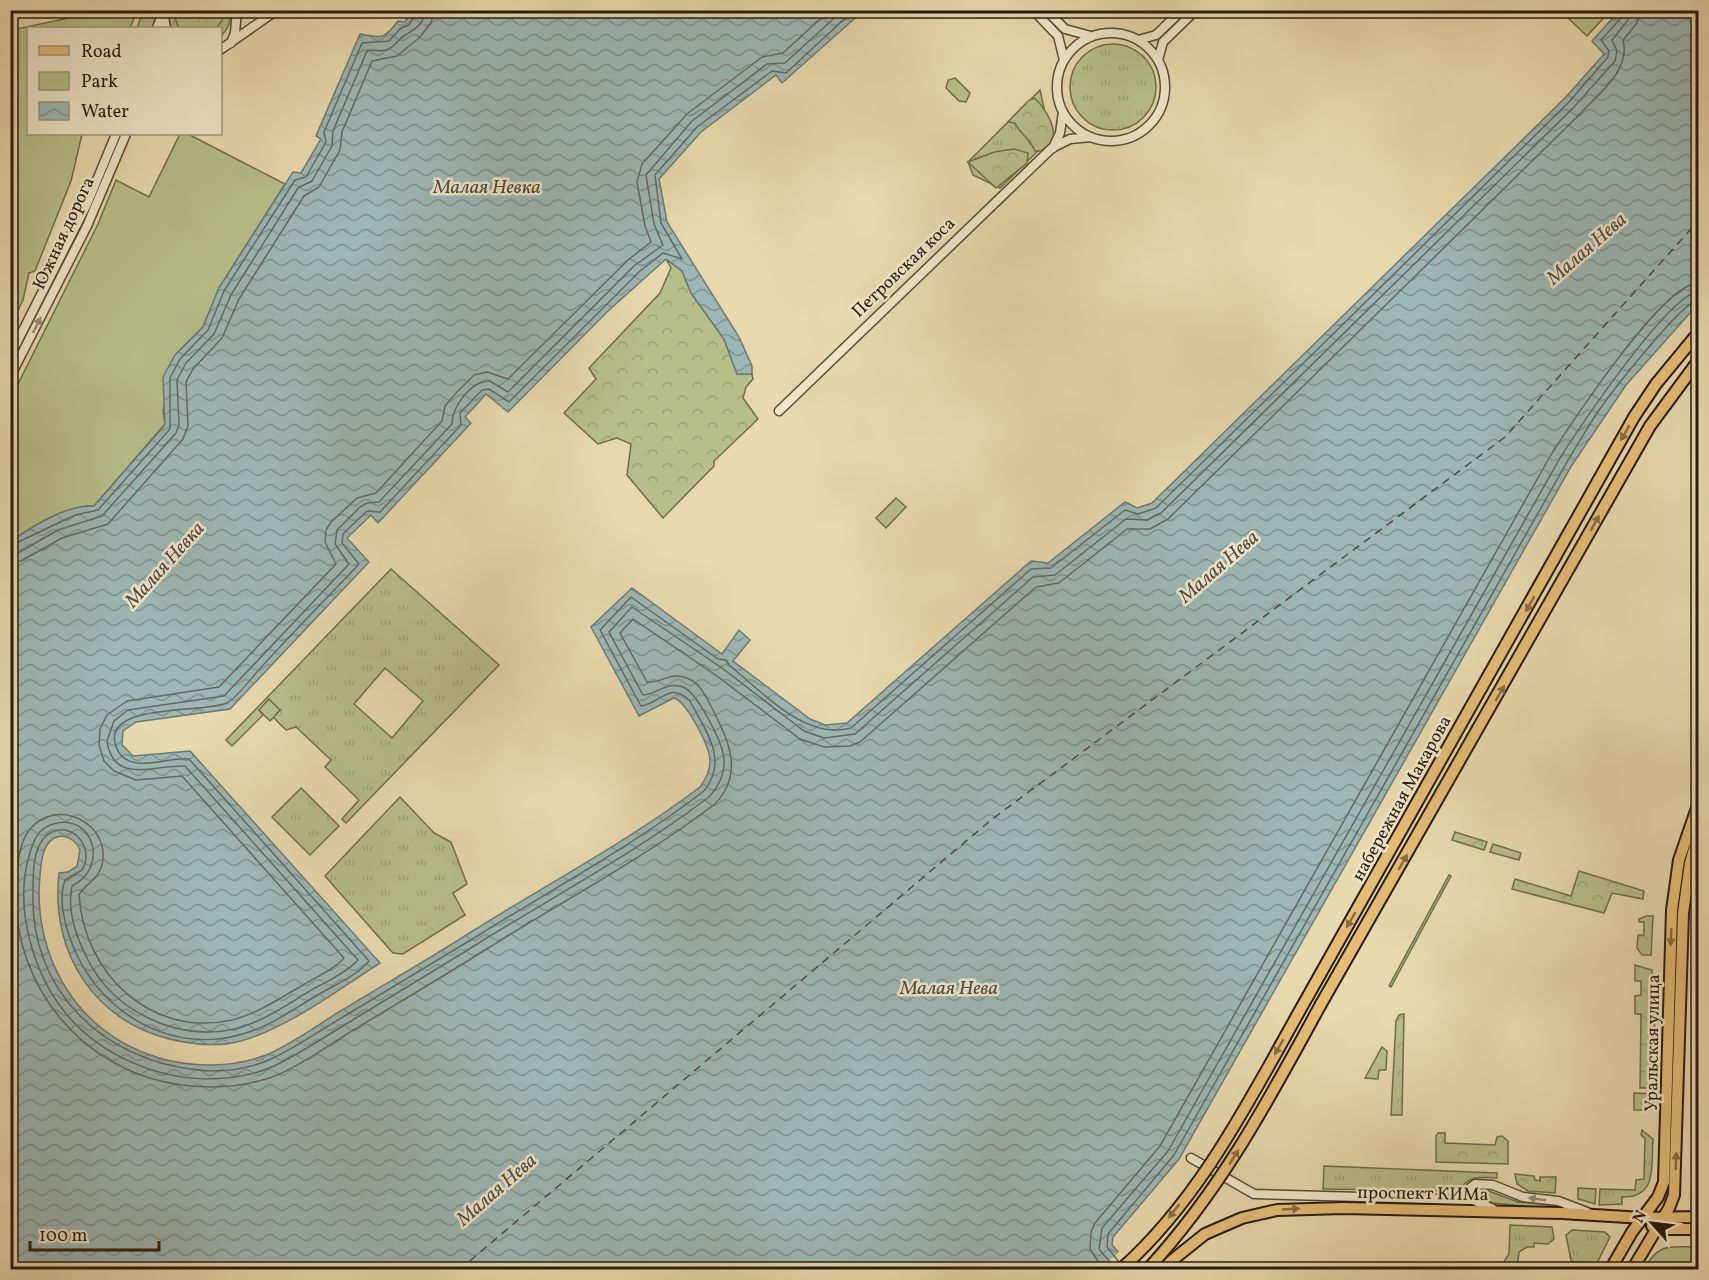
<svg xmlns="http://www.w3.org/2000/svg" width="1709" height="1280" viewBox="0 0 1709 1280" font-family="Vollkorn,serif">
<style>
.grass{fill:url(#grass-tufts);stroke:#6f6c4c;stroke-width:1.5;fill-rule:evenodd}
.forest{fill:url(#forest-crowns);stroke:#6f6c4c;stroke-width:1.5}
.green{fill:#b6be89;stroke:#6f6c4c;stroke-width:1.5}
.water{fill:url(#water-waves);stroke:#6e7973;stroke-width:1.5}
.pier{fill:#e8d8ad}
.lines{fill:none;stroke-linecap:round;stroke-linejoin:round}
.shore{stroke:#626962;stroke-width:1.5}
.ferry{stroke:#4b4a42;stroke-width:1.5;stroke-dasharray:8 6;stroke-linecap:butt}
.minor-casing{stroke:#584a37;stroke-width:11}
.major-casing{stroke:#281b10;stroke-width:14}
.minor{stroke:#f0e6ca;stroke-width:8}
.major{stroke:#e4bc76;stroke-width:10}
.major-bridge-casing{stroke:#281b10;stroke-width:14;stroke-linecap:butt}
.major-bridge{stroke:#e4bc76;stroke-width:10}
.oneway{fill:#968b76}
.oneway2{fill:#866c43}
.labels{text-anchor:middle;stroke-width:5;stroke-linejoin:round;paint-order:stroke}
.street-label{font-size:18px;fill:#281b10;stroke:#f0e6ca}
.water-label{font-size:20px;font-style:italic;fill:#4b4a42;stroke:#f0e6ca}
</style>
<defs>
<pattern id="grass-tufts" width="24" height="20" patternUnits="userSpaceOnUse" patternTransform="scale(1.5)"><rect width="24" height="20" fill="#b6be89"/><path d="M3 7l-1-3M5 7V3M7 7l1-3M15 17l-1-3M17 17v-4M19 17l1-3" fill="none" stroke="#9ca375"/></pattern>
<pattern id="forest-crowns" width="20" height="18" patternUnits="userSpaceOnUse" patternTransform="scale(1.5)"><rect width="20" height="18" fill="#b6be89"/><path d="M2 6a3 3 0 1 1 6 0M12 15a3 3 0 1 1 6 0" fill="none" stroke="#9ca375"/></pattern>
<pattern id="water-waves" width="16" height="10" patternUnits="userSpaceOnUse" patternTransform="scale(1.5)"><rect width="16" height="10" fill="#9cb7b5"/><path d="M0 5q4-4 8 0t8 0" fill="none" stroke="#7f9492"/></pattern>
</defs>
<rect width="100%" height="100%" fill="#e8d8ad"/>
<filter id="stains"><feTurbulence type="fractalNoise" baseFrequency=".00333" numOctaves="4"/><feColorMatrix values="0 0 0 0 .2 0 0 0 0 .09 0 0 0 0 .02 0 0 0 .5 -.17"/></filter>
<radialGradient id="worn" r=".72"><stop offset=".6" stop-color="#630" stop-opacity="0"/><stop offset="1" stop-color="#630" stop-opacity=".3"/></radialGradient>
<path class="grass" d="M167,10H231L232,12L228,27L221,37L220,28H172L168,24Z
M143,11H158L152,28H137Z
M1070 87a43 43 0 1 1 86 0a43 43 0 1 1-86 0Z
M1040,90L1048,126L1045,144L1000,188L973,175L968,162Z
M391,569L499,665L346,823L342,819L359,800L325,767L331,760L296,727L286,730L273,717L280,710H259L263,715L232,746L226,740ZM385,668L423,701L392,738L354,704Z
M301,788L339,826L310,855L272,817Z
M400,797L434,833L451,842L467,884L453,893L465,915L403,954L393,953L325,876Z
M1634,1093L1653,1094L1651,1104L1644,1110H1634Z
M1642,1130L1653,1139C1651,1165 1658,1198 1622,1197V1204L1599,1205L1600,1189L1635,1190L1636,1180L1644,1179L1645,1138L1641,1135Z
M1324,1166L1497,1173V1178C1479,1177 1469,1175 1458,1191L1323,1189Z
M1478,1187L1518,1202L1556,1205L1570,1211L1493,1203L1475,1196L1473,1191Z
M1578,1188L1596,1189L1595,1204L1578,1199Z
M1510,1225L1552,1227L1554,1239L1548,1244L1534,1243V1247H1527L1519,1252L1517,1269H1484L1493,1264L1500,1268L1509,1254Z
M1572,1230L1605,1232L1610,1237L1594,1269H1578L1579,1263L1571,1261L1566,1235Z"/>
<path class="forest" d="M179,11L224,10V11L222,21L216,28H179L175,19Z
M1034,98C1045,107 1058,129 1052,143L1041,151H1035C1030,139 1020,134 1015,123L1008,122L1028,101Z
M1014,149L1028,153L1027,163L996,188L968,162L994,152Z
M666,259L682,271L691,293L724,339L737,374H752L753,379L746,387L743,398L758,419L714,461V466L663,518L627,475L631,444L617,438L598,444L564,413L596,379L589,368L660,293L671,268Z
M1455,832L1487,842L1484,850L1452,840Z
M1493,844L1521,853L1519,860L1490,852Z
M1579,871L1644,891L1643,899L1612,893L1604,913L1512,889L1515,879L1571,896Z
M1449,875L1451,876L1391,987L1389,986Z
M1646,916H1653L1651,955H1642L1637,948L1638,935H1644V922H1639V919Z
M1635,965L1652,970L1655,1034L1654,1088H1640L1641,1014H1635V996L1641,995V981H1635Z
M1404,1014L1402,1115H1391L1396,1021L1399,1015Z
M1438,1133H1445V1143L1495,1145L1497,1137L1502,1136L1508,1141V1164L1436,1162V1136Z
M1515,1174L1534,1176L1535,1180L1540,1181V1177H1556L1555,1193L1528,1191L1517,1184Z"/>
<path class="green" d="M103,11H137L130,28H28V134H82L71,181L35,271L29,273L23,300L11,325V30Z
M1565,11H1610L1587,36L1567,17Z
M955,78L970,93L966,102L959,101L946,88L948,80Z
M180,134H188L285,184L219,288L203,327L175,355L163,411L165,424L94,506C65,505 34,526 11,541V398L98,224L116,180L149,197Z
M896,498L906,507L886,528L876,518Z
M269,699L280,710L270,721L259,710Z
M1382,1047L1387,1051L1386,1070H1379L1378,1079L1365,1078Z
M1698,1247V1269H1644C1659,1242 1670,1247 1698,1247Z"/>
<path class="water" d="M413,10L863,11L782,83L776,75L701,132L659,179L667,222L739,337L752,366V374H737L724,339L691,293L682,271L666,259L608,311L508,412L486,394L465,417L471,423L378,523L371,515L347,538L369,562L230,709L136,722L123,731L122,745L133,756L190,751L380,963C339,989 288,1028 241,1041C220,1047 199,1045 178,1041C96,1024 50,955 59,873L68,872L77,866L80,850C76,840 65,833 54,838C42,845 41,864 40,876C32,955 77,1033 156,1057C191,1068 233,1068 266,1055C292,1044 316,1026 339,1012C383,985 428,960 471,932C547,884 629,841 700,787C706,778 710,772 710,761C710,747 687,702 674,698L639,716L591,627L632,588L722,654L739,630L750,640L733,661L810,719L825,725L847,723L1031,561L1048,563L1125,502L1137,508L1152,503L1565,98L1604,54L1592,41L1619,11H1698V304L1626,385L1572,465L1179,1159L1113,1237L1112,1245L1134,1269L11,1270V541C34,526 65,505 94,506L165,425L163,377L175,355L203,327L219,288L293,172L301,173L321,139L316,136L360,34C382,38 384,40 398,21L405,22Z"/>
<path class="pier" d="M1121,1250L1137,1270L1100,1269Z"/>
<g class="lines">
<path class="shore" d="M830,10L783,53L762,57L687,114L642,164L637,182L645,226L651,242L628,260L508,379L487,372L474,375L458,391L445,406L442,421L376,493L357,498L331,522L326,530L325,542L336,564L219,687L127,701L107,715L100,729L99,745L104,761L114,771L136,780L182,776L344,958C334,970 312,979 298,988C277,1000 256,1014 232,1020C151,1038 84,974 79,895C85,884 98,880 102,865C112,824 57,796 30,829C18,844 17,869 16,888C12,986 84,1073 182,1085C213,1089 245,1087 275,1076C302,1065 327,1046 352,1031C396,1004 441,978 485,950C561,902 643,859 715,804C744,773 729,742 713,710C707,699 702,686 691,680C671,669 662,684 647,682L620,633L633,619L717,676L800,739L824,747L850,746L860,742L1036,587L1059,583L1127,529H1150L1168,519L1581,113C1599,93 1631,70 1623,40L1637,23L1640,10
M843,10L785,63L767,64L692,121L646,175L654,224L663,245L634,266L508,392L490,381C471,380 452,407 452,424L379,502L367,503L360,507L337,530L335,544L349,564L224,696L128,710L114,721L107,741C113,786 157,764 185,766L358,960C346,973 324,983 308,992C285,1006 262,1022 235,1029C176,1042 112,1011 86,956C76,936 67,909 72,886C110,867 93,812 53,824C37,829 33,842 29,856C14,908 33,974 67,1015C101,1055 155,1078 207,1079C228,1079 254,1075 274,1066C301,1053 326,1036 351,1021C395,994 439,968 482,941C558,894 638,851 709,797C719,786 725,774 724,759C723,743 697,692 683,687C666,681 658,694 643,695L609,632L632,607L722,668L804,731L824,738L855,734L1033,577L1055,575L1126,519L1147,520L1161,513L1574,107L1615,61L1617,51L1612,40L1628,20L1631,10
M854,10L786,73L772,71L697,127L655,175L661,223L682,259L663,253L640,271L509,402L489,389L482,390L460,413L461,425L380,512L367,511L343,534L342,543L359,564C328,597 296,629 265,663C255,673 239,696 227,703C206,714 96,701 117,749C129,776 168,756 189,759L369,961C357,976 332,986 316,996C291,1011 267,1028 239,1035C172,1053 105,1015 77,955C67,934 57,902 65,880L82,870C97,845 66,815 44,838C33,850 33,874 33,890C29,990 102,1060 198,1070C221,1073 250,1069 271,1059C297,1047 322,1029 348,1014C391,988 435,962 479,935C554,888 634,845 704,791C729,760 706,732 690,701C670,680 660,704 641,706L600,630L631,597L718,659L726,660L730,666C763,692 805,741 851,728L1031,569L1051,568L1125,510L1138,514L1156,508L1569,102L1608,57L1609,51L1601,40L1622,17L1623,10
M10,546L75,515L98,510L170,429V378L180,359L208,330L224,291L295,180L306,177L326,142L324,132L362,43L389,41L401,28L409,25L417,10
M10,554L18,553L58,530L102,516L176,433L179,425L177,380L186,363L214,334L231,295L298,188L312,181L332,146L333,131L367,51C373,49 379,52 386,50C396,47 397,40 405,35C415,29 424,25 425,10
M10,563L21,561L62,538L108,524L183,439L188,426L186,382L193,369L222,338L239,299L304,196L319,187L340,150L342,132L372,61L397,56L419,38L431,23L434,10
M1119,1262L1107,1247L1108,1234L1174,1155L1567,462C1578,444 1589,424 1602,406C1614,389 1683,301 1698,300
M1114,1267L1099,1249L1102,1228L1168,1151L1560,458C1578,429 1669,294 1698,292
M1104,1270L1090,1249L1091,1232L1095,1223L1160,1146L1552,453C1573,421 1663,284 1698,283"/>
<path class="ferry" d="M459,1270L991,820L1505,437L1698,221"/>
<g class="minor-casing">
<path id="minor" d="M1033,10L1058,36L1064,60
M1046,10L1065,29L1091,36
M163,13L166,28
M157,28L164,10
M1057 87a54 54 0 1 1 108 0a54 54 0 1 1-108 0Z
M1138,40L1156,35L1182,10
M231,43L235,33L237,10
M220,50L277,10
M1158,60L1163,42L1196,10
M1053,148L1060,133L1063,112
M10,356L87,204L116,134
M10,377L87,226L126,134
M779,411L1052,148L1070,139L1091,137
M1191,1158L1254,1194L1471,1200
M1493,1209L1469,1198L1470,1188L1475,1184L1493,1185L1523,1197L1558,1201L1587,1212"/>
</g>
<g class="major-casing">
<path id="major" d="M1308,996L1634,417L1656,384L1698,333
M1321,1004L1650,426L1698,361
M1652,1226L1656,1229H1698
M1160,1270L1205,1234L1242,1218L1277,1210L1344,1208L1562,1213L1643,1218L1698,1217
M1610,1270L1632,1232L1658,1197L1664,1182L1672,910L1679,860L1698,805
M1632,1270L1669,1208L1674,1195L1683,913L1690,863L1698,835"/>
</g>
<use href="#minor" class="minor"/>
<use href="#major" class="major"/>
<g class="major-bridge-casing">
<path id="major-bridge" d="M1120,1270C1203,1197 1254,1091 1308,996
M1147,1270C1222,1189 1269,1099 1321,1004"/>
</g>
<use href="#major-bridge" class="major-bridge"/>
</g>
<defs><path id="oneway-solid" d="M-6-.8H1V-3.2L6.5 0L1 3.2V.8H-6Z" transform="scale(1.5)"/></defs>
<g class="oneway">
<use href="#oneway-solid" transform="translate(37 325) rotate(-63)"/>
<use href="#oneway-solid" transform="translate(1537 1199) rotate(-173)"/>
</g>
<g class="oneway2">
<use href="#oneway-solid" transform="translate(1625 433) rotate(120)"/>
<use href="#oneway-solid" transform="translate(1595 523) rotate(-61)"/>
<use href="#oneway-solid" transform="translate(1530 604) rotate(119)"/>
<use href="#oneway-solid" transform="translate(1500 693) rotate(-60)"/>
<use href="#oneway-solid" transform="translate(1403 862) rotate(-60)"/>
<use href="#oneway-solid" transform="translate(1351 920) rotate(120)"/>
<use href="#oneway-solid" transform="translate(1671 937) rotate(92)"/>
<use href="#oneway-solid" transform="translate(1279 1047) rotate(120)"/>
<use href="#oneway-solid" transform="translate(1234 1157) rotate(-58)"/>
<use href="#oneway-solid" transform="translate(1676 1161) rotate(-88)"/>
<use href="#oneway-solid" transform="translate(1291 1209) rotate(-3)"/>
<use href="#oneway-solid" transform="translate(1174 1211) rotate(128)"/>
</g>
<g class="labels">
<g class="street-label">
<text transform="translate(63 233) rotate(-65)" y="6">Южная дорога</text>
<text transform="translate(903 267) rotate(-44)" y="6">Петровская коса</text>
<text transform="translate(1401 798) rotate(-61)" y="6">набережная Макарова</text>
<text transform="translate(1652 1043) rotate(-89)" y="6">Уральская улица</text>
<text transform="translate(1423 1193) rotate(1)" y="6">проспект КИМа</text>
</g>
<g class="water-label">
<text x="487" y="193">Малая Невка</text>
<text transform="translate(1586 248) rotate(-41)" y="7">Малая Нева</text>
<text transform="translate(164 564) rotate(-48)" y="7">Малая Невка</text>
<text transform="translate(1218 566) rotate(-41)" y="7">Малая Нева</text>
<text x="949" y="994">Малая Нева</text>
<text transform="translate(496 1189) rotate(-41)" y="7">Малая Нева</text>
</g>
</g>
<rect width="1709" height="1280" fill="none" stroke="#e8d8ad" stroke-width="36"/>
<rect x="12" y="12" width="1685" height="1256" fill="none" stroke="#281b10" stroke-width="3"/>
<rect x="18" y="18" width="1673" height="1244" fill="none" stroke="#281b10" stroke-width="1.5"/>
<rect x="27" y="27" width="195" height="108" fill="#f0e6ca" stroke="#a09580" stroke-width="1.5"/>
<rect x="39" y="46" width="30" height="9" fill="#e4bc76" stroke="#a09580" stroke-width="1.5"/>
<text x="81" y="57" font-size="18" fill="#281b10">Road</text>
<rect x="39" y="72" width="30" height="18" fill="#b6be89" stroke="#a09580" stroke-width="1.5"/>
<text x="81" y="87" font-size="18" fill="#281b10">Park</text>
<rect x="39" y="102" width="30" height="18" fill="url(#water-waves)" stroke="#a09580" stroke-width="1.5"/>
<text x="81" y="117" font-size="18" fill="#281b10">Water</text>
<g transform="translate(1652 1223) rotate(298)" stroke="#f0e6ca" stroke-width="4.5" paint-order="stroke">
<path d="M0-4.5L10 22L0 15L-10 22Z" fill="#281b10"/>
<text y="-9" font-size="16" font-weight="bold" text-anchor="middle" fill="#281b10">N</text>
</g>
<path d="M30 1241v9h129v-9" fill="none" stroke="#281b10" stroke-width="3"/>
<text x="39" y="1241" font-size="18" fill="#281b10" stroke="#f0e6ca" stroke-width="4.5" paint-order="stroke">100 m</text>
<rect width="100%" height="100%" filter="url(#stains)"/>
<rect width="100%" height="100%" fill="url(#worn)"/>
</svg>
